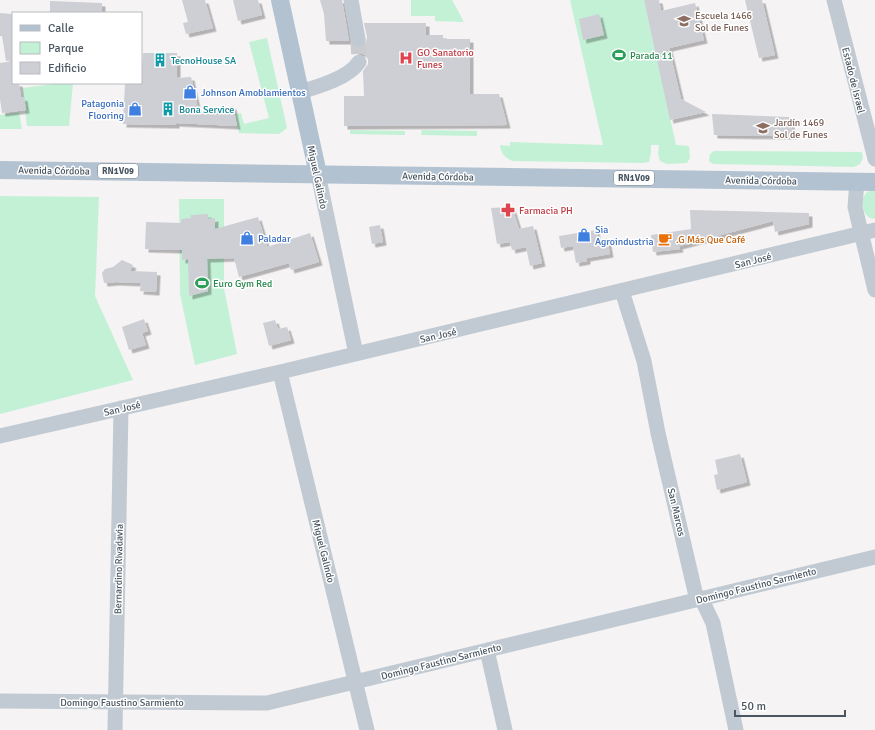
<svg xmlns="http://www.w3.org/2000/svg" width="875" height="730" viewBox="0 0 875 730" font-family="Signika,sans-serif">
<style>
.green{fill:#c3f1d5}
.building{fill:#cdcfd5;filter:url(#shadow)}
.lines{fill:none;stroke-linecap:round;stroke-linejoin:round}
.minor-tunnel{stroke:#caccce;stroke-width:15;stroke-dasharray:15 8;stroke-linecap:butt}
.minor{stroke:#c1cad2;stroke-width:15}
.major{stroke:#b3c2d1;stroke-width:18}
.labels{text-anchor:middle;stroke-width:3;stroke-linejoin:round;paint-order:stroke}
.shield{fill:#fff;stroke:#808990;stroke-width:1}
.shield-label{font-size:9px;font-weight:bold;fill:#4a5661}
.education-label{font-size:10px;fill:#785e54;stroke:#fff;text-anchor:start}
.health-label{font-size:10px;fill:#be3a42;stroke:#fff;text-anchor:start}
.leisure-label{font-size:10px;fill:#27864d;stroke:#fff;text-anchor:start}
.culture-label{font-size:10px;fill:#0d838f;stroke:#fff;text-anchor:start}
.street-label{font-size:10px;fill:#4a5661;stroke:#fff}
.shop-label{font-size:10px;fill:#366cbe;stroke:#fff;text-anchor:start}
.food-label{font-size:10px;fill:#c56008;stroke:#fff;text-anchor:start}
</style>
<defs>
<filter id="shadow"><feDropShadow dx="3.5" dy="3.5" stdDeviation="0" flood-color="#0004"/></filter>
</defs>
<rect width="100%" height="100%" fill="#f5f3f3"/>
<path class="green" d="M411,0H452L464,22L435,21V16H411Z
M570,0H644L676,145L689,146L690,158L687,163L667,164L660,161L658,154L659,145H651V152L649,162L643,163L513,161C505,158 501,154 500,145L510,146V142L603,145Z
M267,38L287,128L279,134L239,133L235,114L241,113L244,124L269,118L249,42Z
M62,83H73L69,126H27L22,88Z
M19,112L22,129H0V115Z
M350,130L405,131V135L350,134Z
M422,130L477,131V136L421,135Z
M714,151L862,152L863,158L860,164L854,167L713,164L709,161L710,154Z
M869,191H875V219C862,219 858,197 869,191Z
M0,196L99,197L95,296L133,380L0,414Z
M179,199H224V288L237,354L195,365L180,294Z"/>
<path class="building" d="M182,0H205L213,28L186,34L183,23L188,22Z
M233,0H258L262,15L238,21Z
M320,0H342L349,41H326L324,14Z
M644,0H659L661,11L695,3L704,40L669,48L681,99L706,112L670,120Z
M745,0H762L775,55L759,58Z
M50,1L102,3V13H50Z
M0,13L12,14L13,60L6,61L2,36H0Z
M599,14L604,35L583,40L579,19Z
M364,23H426V35H443V39H470V94H499L507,125L344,126V96H364L363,71L368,64V59L365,55L361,53L355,54V48H359L363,46L366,42L367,37Z
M143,53H177V78L191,77L199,114L233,106L237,126L176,123V125L123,124L125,83H141Z
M13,61V83H19L21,98L24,97L26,110L2,113L0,99V63Z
M712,114L789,117L794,136L714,135Z
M512,207L519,229L533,226L542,263L530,266L526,247L512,250L510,242L497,244L491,208Z
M690,210L809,213V224L775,232L773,221L679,246L680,249L653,252L651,235L691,229Z
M208,214V219L215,218V229L258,217L267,247L310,233L319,262L291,270L289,263L239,277L234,258L207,259L208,291L189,296L188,259L182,260V250L145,249L146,222L181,223V219L191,218V215Z
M380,225L383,242L372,244L369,227Z
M596,230L598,240L607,238L610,254L587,258V261L576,263L573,246L561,248L559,236Z
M122,260L133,265L130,271L157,272L156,292L140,291L141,283L116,282L104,283L102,273L105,269L113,267Z
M144,319L148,331L142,333L146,345L129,350L122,327Z
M275,320L278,329L287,327L291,340L269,346L263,323Z
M740,454L747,482L717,490L714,475L718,474L715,460Z"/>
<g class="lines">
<path class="minor-tunnel" d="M358,39L359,62"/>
<path class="minor" d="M351,0L358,39
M834,0L875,159
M300,92C317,87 349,78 359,62
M318,174L356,354
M857,181L855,207L875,290
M622,291L644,361L658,433L696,596L701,598L713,623L736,730
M280,372L367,730
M0,436L280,372L875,230
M487,650L505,730
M0,701L267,703L875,557
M115,730L121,408"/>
<path class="major" d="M280,0L318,174
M0,170L875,182"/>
</g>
<defs>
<g id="school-bare" transform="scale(1.08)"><path d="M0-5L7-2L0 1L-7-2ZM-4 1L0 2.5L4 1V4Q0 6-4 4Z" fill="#8d6e63" stroke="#fff" stroke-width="2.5" paint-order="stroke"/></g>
<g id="stadium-bare" transform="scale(1.08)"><path d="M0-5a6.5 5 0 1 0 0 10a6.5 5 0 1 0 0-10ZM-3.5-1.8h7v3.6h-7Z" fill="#2e9e5b" stroke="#fff" stroke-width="2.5" paint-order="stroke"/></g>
<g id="hospital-bare" transform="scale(1.08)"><path d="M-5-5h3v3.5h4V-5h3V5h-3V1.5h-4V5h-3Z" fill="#e0444e" stroke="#fff" stroke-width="2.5" paint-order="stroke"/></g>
<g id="building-bare" transform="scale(1.08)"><path d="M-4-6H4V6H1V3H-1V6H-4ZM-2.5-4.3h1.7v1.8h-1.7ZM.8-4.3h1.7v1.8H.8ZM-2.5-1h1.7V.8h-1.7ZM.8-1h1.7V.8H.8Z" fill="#0f9aa8" stroke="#fff" stroke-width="2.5" paint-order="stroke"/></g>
<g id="shop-bare" transform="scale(1.08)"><path d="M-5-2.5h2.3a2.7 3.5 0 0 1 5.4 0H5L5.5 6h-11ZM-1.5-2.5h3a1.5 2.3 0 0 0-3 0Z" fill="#3f7fe0" stroke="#fff" stroke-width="2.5" paint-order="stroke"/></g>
<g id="pharmacy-bare" transform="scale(1.08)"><path d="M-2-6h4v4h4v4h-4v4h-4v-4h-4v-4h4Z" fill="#e0444e" stroke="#fff" stroke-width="2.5" paint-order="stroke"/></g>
<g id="cafe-bare" transform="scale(1.08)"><path d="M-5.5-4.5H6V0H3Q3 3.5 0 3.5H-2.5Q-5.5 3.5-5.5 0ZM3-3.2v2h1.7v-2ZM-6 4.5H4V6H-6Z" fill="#e8710a" stroke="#fff" stroke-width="2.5" paint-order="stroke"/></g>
</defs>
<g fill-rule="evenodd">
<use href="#school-bare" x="684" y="21"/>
<use href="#stadium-bare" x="619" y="55"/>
<use href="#hospital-bare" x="406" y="58"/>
<use href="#building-bare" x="160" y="60"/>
<use href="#shop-bare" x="190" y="92"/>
<use href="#shop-bare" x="135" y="109"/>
<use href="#building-bare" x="168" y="109"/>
<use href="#school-bare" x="763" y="128"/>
<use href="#pharmacy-bare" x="508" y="210"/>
<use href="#shop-bare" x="584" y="235"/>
<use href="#shop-bare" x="247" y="238"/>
<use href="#cafe-bare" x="665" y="239"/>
<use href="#stadium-bare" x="202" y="283"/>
</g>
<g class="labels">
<g class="shield">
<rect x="98" y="164" width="40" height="14" rx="3"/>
<rect x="614" y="171" width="40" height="14" rx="3"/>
</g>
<g class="shield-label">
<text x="118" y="174">RN1V09</text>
<text x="634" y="181">RN1V09</text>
</g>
<g class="education-label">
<text x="695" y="19">Escuela 1466<tspan x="695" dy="12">Sol de Funes</tspan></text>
<text x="774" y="126">Jardín 1469<tspan x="774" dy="12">Sol de Funes</tspan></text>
</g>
<g class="health-label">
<text x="417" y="56">GO Sanatorio<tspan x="417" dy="12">Funes</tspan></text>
<text x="519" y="214">Farmacia PH</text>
</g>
<g class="leisure-label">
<text x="630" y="59">Parada 11</text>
<text x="213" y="287">Euro Gym Red</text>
</g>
<g class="culture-label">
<text x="171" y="64">TecnoHouse SA</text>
<text x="179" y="113">Bona Service</text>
</g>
<g class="street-label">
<text transform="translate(854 80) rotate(76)" y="4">Estado de Israel</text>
<text transform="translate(54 170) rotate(1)" y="4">Avenida Córdoba</text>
<text transform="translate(438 176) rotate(1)" y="4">Avenida Córdoba</text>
<text transform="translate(318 177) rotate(78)" y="4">Miguel Galindo</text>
<text transform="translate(761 180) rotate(1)" y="4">Avenida Córdoba</text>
<text transform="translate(753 260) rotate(-14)" y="4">San José</text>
<text transform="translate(438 335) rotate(-13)" y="4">San José</text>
<text transform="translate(122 408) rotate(-13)" y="4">San José</text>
<text transform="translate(677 512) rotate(77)" y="4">San Marcos</text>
<text transform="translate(324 551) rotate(76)" y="4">Miguel Galindo</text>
<text transform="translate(118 569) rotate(-89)" y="4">Bernardino Rivadavia</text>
<text transform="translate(756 585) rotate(-14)" y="4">Domingo Faustino Sarmiento</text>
<text transform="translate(441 661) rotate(-14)" y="4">Domingo Faustino Sarmiento</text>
<text x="122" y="706">Domingo Faustino Sarmiento</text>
</g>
<g class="shop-label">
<text x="201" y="96">Johnson Amoblamientos</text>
<text x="124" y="107" text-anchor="end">Patagonia<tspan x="124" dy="12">Flooring</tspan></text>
<text x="595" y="233">Sia<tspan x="595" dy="12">Agroindustria</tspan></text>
<text x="258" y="242">Paladar</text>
</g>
<g class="food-label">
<text x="676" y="243">.G Más Que Café</text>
</g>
</g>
<rect x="12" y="12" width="130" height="72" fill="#ffffff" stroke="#b7bbc0"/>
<rect x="20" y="25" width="20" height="6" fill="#b3c2d1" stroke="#b7bbc0"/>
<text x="48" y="32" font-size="12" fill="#4a5661">Calle</text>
<rect x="20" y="42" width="20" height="12" fill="#c3f1d5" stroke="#b7bbc0"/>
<text x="48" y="52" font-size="12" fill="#4a5661">Parque</text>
<rect x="20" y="62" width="20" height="12" fill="#cdcfd5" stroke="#b7bbc0"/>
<text x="48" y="72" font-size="12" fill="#4a5661">Edificio</text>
<path d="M735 710v6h110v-6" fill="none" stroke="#4a5661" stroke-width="2"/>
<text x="741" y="710" font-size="12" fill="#4a5661" stroke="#ffffff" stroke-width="3" paint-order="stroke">50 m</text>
</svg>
